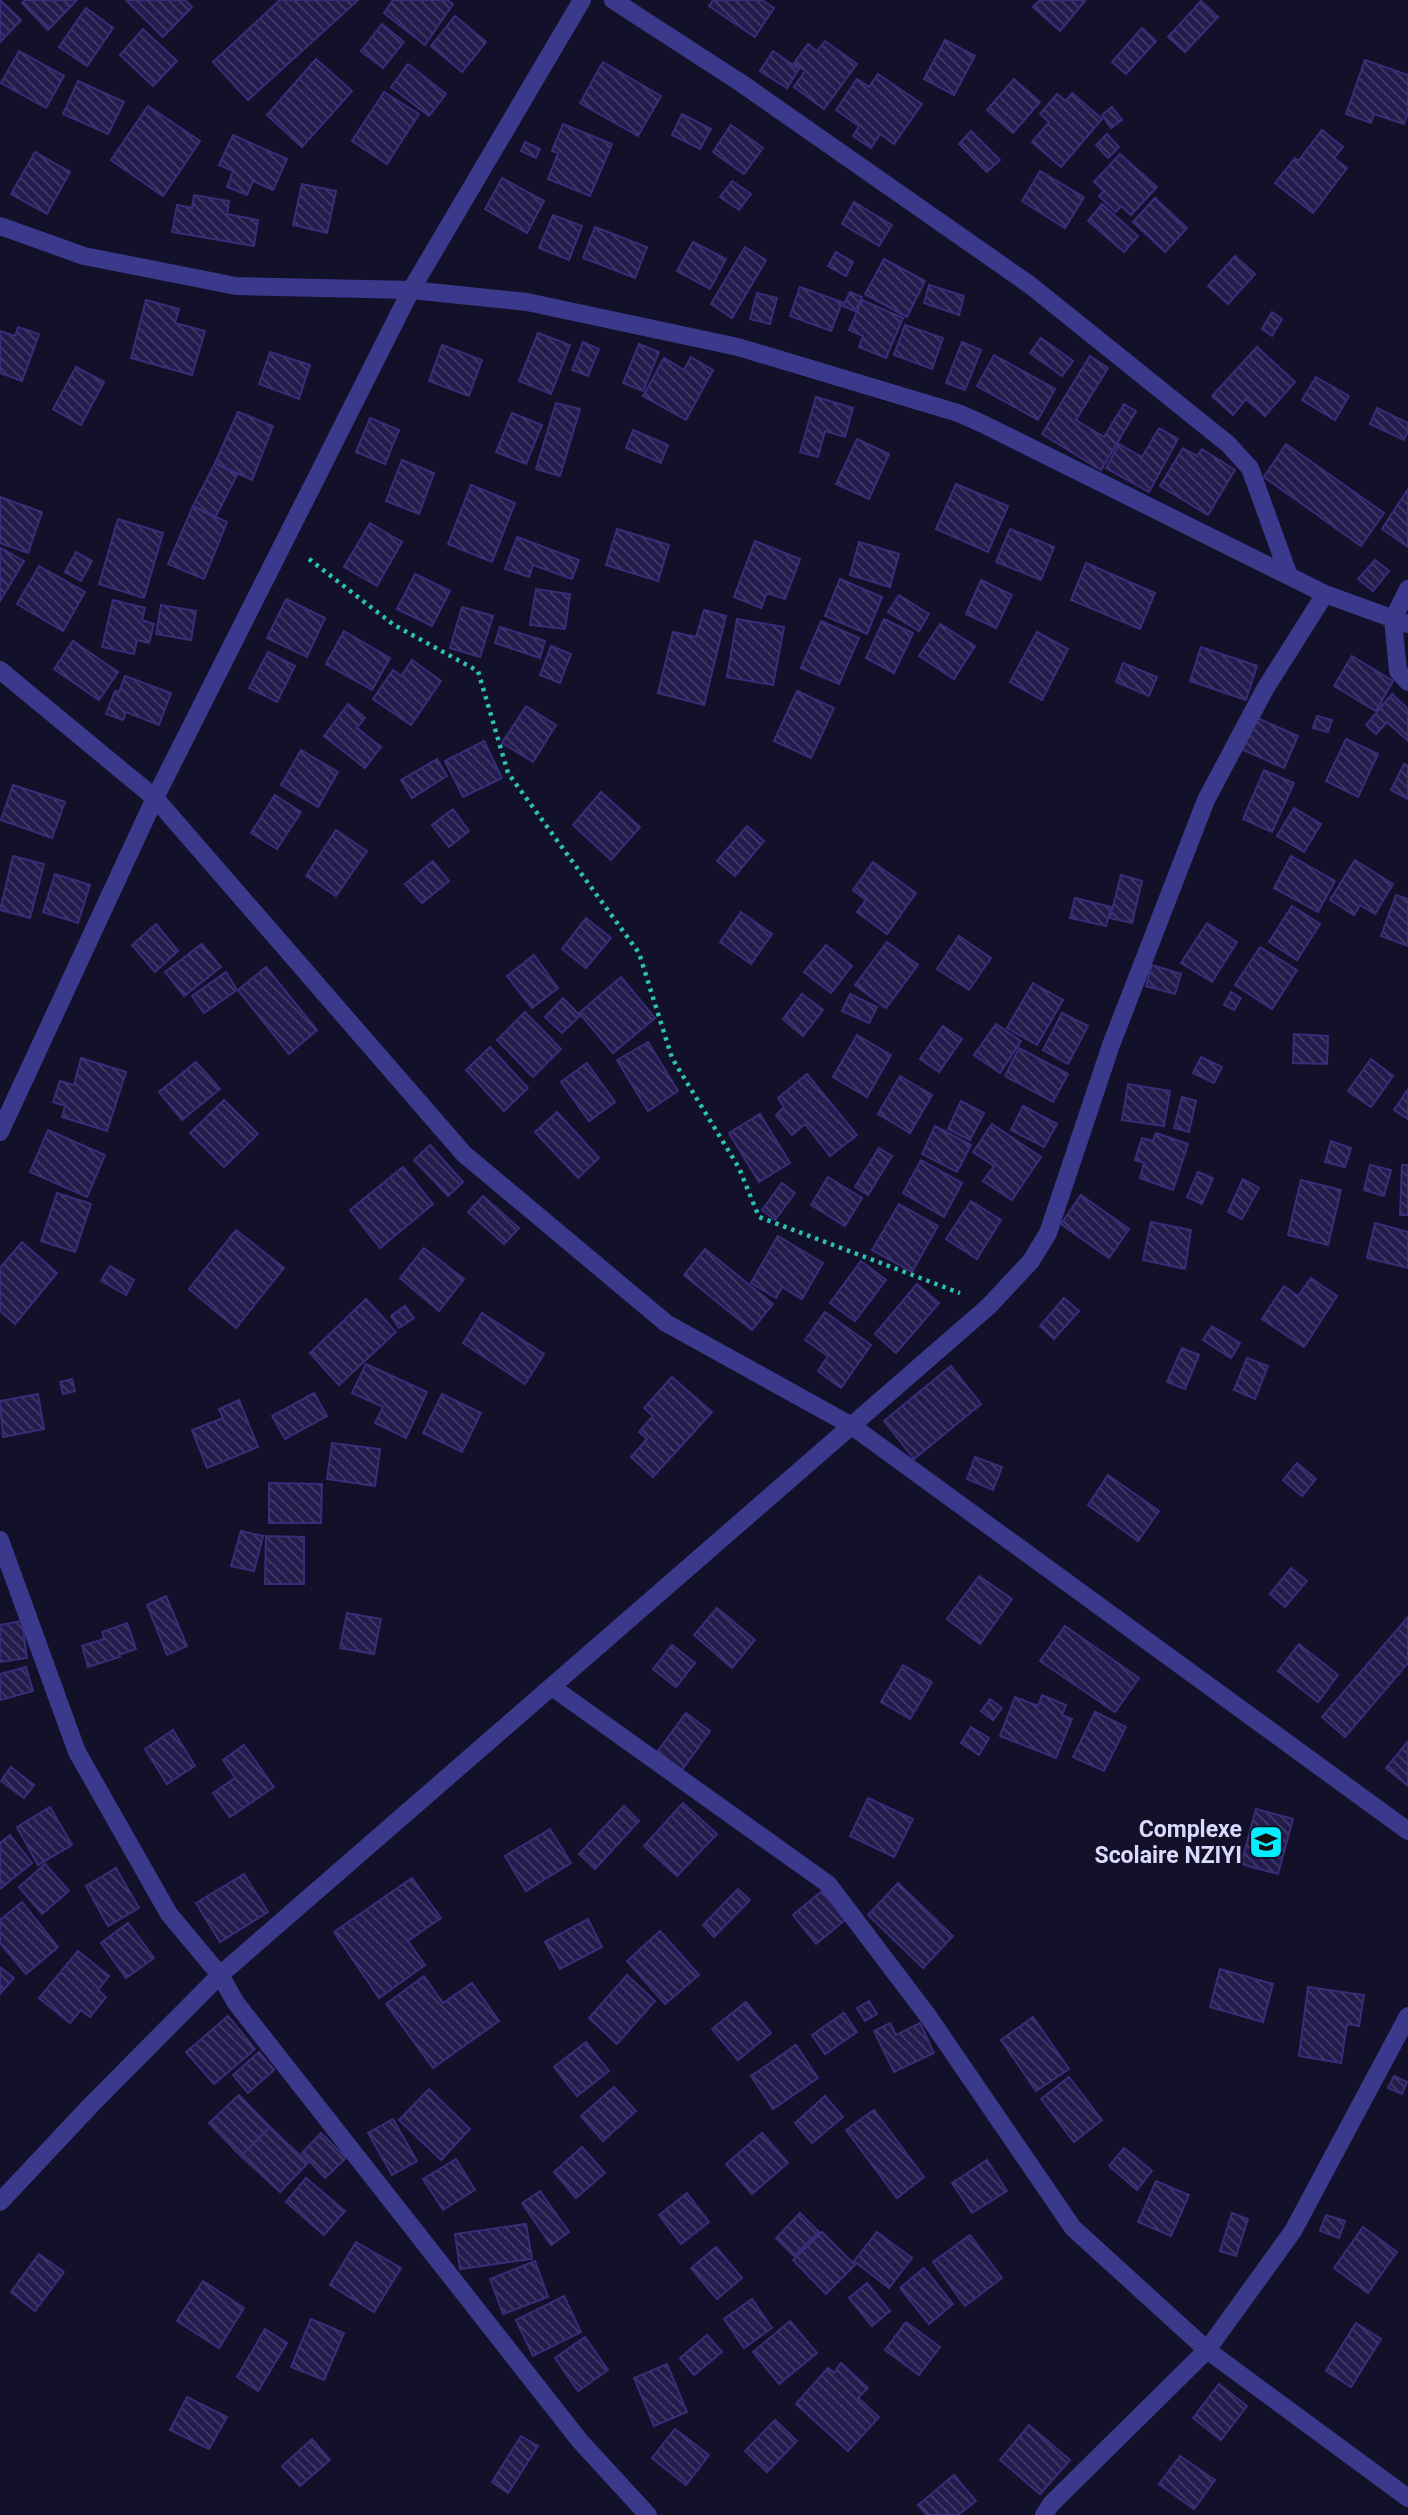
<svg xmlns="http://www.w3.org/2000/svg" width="1408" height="2515" viewBox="0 0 1408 2515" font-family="Roboto,sans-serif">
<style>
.building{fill:url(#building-back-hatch);stroke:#392c79;stroke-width:2}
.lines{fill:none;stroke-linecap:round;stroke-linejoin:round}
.path{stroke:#2bc1b3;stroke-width:4.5;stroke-dasharray:3.5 5;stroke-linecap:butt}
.street{stroke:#3a398b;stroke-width:18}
.labels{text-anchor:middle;stroke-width:5;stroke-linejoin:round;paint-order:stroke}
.poi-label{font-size:23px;font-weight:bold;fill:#dcd9ff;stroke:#13102a;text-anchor:end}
</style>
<defs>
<pattern id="building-back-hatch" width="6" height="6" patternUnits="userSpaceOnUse" patternTransform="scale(1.75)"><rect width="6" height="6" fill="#231b4c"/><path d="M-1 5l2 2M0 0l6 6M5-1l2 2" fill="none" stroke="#423c67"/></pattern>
</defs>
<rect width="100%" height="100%" fill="#13102a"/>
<path class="building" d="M0,0L21,20L0,42Z
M25,0H77L48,30L22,3Z
M126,0H185L192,7L163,37Z
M280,0H358L248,100L213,62Z
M393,0H447L453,4L425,45L384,13Z
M713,0H762L774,8L755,37L709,6Z
M1040,0H1084L1085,1L1060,31L1033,7Z
M1201,1L1218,17L1185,52L1168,37Z
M86,8L113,28L87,66L59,47Z
M455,16L486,42L462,72L431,46Z
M382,24L404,42L383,68L361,51Z
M1142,28L1156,41L1126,74L1112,62Z
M143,29L177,61L153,86L120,55Z
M945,40L975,56L954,95L924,79Z
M825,41L857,64L824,109L794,87L805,71L794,63L808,44L817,51Z
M19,51L64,76L46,108L1,83Z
M773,51L799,69L787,88L760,71Z
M316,59L352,91L302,147L267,115Z
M1365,60L1408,75V113L1404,124L1374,114L1371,123L1346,114Z
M603,62L661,96L638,136L580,103Z
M408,64L446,94L429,116L391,87Z
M878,74L922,104L894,144L880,134L871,148L853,136L859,126L836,110L857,79L869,87Z
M1014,79L1040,102L1013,133L987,110Z
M78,81L124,102L108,134L63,114Z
M384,92L419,114L387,164L352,141Z
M1072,93L1102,119L1061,167L1032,142L1049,122L1040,114L1057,94L1066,101Z
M148,106L200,141L163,196L111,160Z
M1112,107L1122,120L1111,128L1102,115Z
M682,114L711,129L700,149L672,135Z
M563,124L612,144L590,196L548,179L558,153L552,151Z
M731,125L763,148L744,174L713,152Z
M1322,130L1343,147L1334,158L1347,168L1313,213L1275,183L1295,158L1298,161Z
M971,131L1000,160L987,172L959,144Z
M1107,134L1119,147L1108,158L1096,145Z
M233,135L287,159L273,190L253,181L247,195L227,187L233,171L219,165Z
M525,142L540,149L536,158L521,151Z
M35,152L70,172L47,214L11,194Z
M1120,154L1157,187L1131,215L1121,206L1116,212L1099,196L1104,191L1094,182Z
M1040,171L1084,197L1065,228L1022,201Z
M502,178L544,201L527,233L485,209Z
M732,181L751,194L739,210L720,197Z
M302,184L336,191L327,233L293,225Z
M194,195L229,201L227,214L258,220L254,246L172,232L177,205L192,208Z
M1155,198L1187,228L1165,252L1133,222Z
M854,202L892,225L879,246L842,224Z
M1102,204L1138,236L1124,252L1088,221Z
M553,215L582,226L569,260L539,248Z
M595,227L647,247L635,278L583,258Z
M693,242L726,259L710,289L677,271Z
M745,247L766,260L732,318L711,304Z
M836,252L853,262L846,276L828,266Z
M1235,256L1255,274L1228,304L1208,286Z
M884,259L925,281L907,317L865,294Z
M929,285L964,296L959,315L924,303Z
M800,287L842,302L831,331L790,316Z
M850,292L862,297L855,311L843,306Z
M757,293L777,298L770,324L750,319Z
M146,300L179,309L175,323L205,331L192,375L131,358Z
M862,300L903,318L886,358L859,347L863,336L849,330Z
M1272,312L1282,319L1272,336L1262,329Z
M905,325L943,338L932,369L894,355Z
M18,327L39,334L22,381L0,373V331L15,336Z
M538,333L570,345L551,394L519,381Z
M1041,338L1073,361L1062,376L1030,353Z
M583,342L599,349L588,376L572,370Z
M962,342L981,350L965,390L946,383Z
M639,344L659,352L643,391L623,383Z
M442,345L482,360L469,396L429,381Z
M1257,347L1295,382L1265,416L1246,399L1233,415L1212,396Z
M270,352L310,365L299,399L259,384Z
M994,355L1055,389L1038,420L977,386Z
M1090,356L1108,368L1076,420L1104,437L1124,404L1136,411L1101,470L1042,434Z
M691,357L713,370L686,420L643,396L664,358L684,370Z
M76,367L104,382L81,425L53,409Z
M1316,377L1349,396L1335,420L1302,400Z
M816,397L853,408L845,437L825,431L818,457L800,452Z
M556,403L580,409L560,476L536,469Z
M1377,408L1408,423V431L1404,440L1370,424Z
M238,412L273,426L252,480L215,463Z
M512,413L542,425L526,464L496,452Z
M370,418L399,430L385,464L356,452Z
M1159,428L1178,439L1149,492L1106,468L1119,444L1142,457Z
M633,430L668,445L661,463L626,448Z
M857,439L889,454L869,499L836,484Z
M1286,444L1384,513L1361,546L1264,477Z
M1183,448L1197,456L1202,449L1235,470L1208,515L1160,486Z
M402,460L434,473L419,514L386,501Z
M215,463L237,475L215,518L193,506Z
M956,484L1008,506L988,552L936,529Z
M471,485L515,503L492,562L448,544Z
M1408,489V547L1382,529Z
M0,497L42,512L28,553L0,543Z
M193,506L227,522L204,579L168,564Z
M118,519L163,533L144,598L99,584Z
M370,523L402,542L377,586L344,567Z
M617,529L669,545L658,581L606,565Z
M1010,529L1054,547L1041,580L996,562Z
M517,537L579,560L572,579L533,565L529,577L505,569Z
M755,541L800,559L785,599L767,593L761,608L734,597Z
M859,542L899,554L890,587L850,575Z
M1,548L24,561L0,601V550Z
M76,552L92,561L81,581L65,572Z
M1375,560L1389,571L1373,591L1358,579Z
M1086,563L1155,593L1140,629L1071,600Z
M39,566L85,592L63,631L17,604Z
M415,574L450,591L432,626L397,609Z
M840,579L882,597L867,634L825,616Z
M981,580L1012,595L996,628L966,614Z
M536,589L570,594L565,629L530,625Z
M899,595L929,614L919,631L888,612Z
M286,599L325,618L307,657L267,638Z
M113,600L145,608L142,620L154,624L149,643L137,640L134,654L102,647Z
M161,605L196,611L191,640L156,634Z
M462,607L493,616L480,657L450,648Z
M704,610L726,616L704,705L658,693L673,632L696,637Z
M737,619L784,627L773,685L727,677Z
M884,619L913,633L894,673L866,658Z
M821,621L859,638L839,684L801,668Z
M940,624L975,646L954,679L919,656Z
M500,627L545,641L540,658L495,643Z
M344,631L390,658L372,690L326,664Z
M1037,632L1068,649L1042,700L1010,682Z
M73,641L118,672L99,700L54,669Z
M551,646L571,654L560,683L540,675Z
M1201,647L1257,666L1246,700L1190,681Z
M268,652L295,666L277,702L249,688Z
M1352,656L1393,681L1376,711L1334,686Z
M412,660L441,681L411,725L373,699L393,670L401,676Z
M1123,663L1157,677L1149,696L1116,682Z
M125,676L171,693L159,725L126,712L123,720L106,714L115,691L119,692Z
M797,691L834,708L811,758L774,741Z
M1392,694L1408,709V741L1387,722L1376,734L1366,725Z
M348,704L365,718L357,728L381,747L365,768L324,736Z
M526,706L556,725L533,762L502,743Z
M1317,716L1332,720L1328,732L1313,728Z
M1255,717L1298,736L1284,768L1241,749Z
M1346,739L1378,754L1358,797L1326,781Z
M484,741L502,778L463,797L445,761Z
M301,750L338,772L318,807L281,785Z
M437,759L447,776L412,798L401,780Z
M1404,764L1408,766V799L1391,790Z
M1264,770L1294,783L1272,832L1243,819Z
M13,785L65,802L52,838L1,820Z
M601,792L640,827L611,860L573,825Z
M275,795L301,812L277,849L251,833Z
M1294,808L1321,824L1304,852L1277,836Z
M453,809L469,831L449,847L432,825Z
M747,826L764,841L735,876L717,861Z
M336,830L367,851L336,896L306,876Z
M13,856L44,864L30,918L0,910Z
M1291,856L1335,881L1318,912L1274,888Z
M1355,860L1393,884L1375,914L1360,905L1354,915L1330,900Z
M433,861L449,881L422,903L405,884Z
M873,862L916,893L887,934L857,912L866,900L853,890Z
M55,874L90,885L78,923L43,912Z
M1121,875L1142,881L1132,923L1110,918Z
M1396,895L1408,899V946L1381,936Z
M1075,898L1111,907L1106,926L1070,918Z
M1292,906L1320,924L1297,960L1269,942Z
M741,912L772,934L751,964L720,942Z
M586,918L611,938L586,968L562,949Z
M1207,923L1237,942L1212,982L1181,963Z
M156,924L178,951L155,972L132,945Z
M959,936L991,958L969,990L937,969Z
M887,942L918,965L886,1008L855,985Z
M202,944L221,967L184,996L165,972Z
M826,945L852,966L831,993L804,972Z
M1260,947L1297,970L1272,1009L1235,985Z
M534,955L558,988L532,1008L507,976Z
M1152,965L1181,974L1175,994L1146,986Z
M266,967L317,1030L289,1054L238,990Z
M226,972L237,990L204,1013L192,996Z
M621,977L655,1018L613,1053L579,1013Z
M1033,983L1063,1000L1037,1045L1007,1028Z
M1231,992L1241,998L1234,1010L1224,1005Z
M802,994L823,1010L803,1036L783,1019Z
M850,994L877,1007L869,1023L842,1011Z
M563,998L580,1016L562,1033L545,1017Z
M525,1012L561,1049L533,1077L497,1040Z
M1062,1013L1088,1026L1068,1064L1043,1050Z
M996,1024L1021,1041L1000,1073L974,1055Z
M943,1026L962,1039L939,1072L920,1059Z
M1294,1034L1328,1036L1327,1064L1293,1063Z
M857,1035L891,1055L867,1097L833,1077Z
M648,1042L678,1091L648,1111L617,1060Z
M490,1047L528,1088L504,1111L466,1070Z
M1019,1048L1068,1074L1053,1102L1005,1076Z
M1201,1057L1222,1067L1214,1083L1193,1073Z
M81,1058L126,1072L107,1131L62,1117L65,1106L53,1102L60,1081L74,1085Z
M1371,1059L1393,1076L1371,1107L1348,1091Z
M196,1062L220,1089L182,1120L159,1092Z
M587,1063L615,1102L589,1121L561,1082Z
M807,1074L857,1135L830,1156L805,1124L792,1135L776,1115L784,1107L778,1098Z
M900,1076L932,1095L910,1133L878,1114Z
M1128,1084L1170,1091L1164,1126L1122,1120Z
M1408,1089V1119L1394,1110Z
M1182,1097L1196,1101L1189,1132L1174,1128Z
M224,1100L258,1134L224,1167L190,1133Z
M961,1101L984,1113L970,1140L948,1129Z
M1023,1106L1057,1124L1044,1147L1011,1130Z
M557,1112L599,1158L578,1178L535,1132Z
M760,1114L790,1163L759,1182L729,1133Z
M992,1124L1041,1157L1012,1200L983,1181L994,1166L973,1152Z
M935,1126L971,1145L957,1172L922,1154Z
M48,1130L105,1155L87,1197L30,1172Z
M1156,1133L1188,1144L1173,1190L1140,1178L1144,1163L1135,1160L1142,1138L1153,1141Z
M1331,1141L1351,1148L1345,1167L1325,1162Z
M430,1145L463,1182L448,1196L414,1160Z
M879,1148L892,1156L868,1195L855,1187Z
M921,1160L962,1183L944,1217L903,1193Z
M1370,1165L1391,1170L1384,1196L1364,1190Z
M1402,1165H1408V1215H1400Z
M403,1167L433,1204L380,1248L350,1210Z
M1198,1172L1213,1178L1202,1204L1187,1197Z
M828,1177L862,1198L845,1226L811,1205Z
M1243,1179L1259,1188L1242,1219L1228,1212Z
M1301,1180L1341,1190L1328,1245L1288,1235Z
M782,1183L795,1193L775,1220L762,1210Z
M57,1193L91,1204L75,1252L41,1241Z
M1081,1195L1129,1229L1109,1258L1061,1224Z
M483,1196L519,1228L504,1244L468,1212Z
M971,1201L1001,1220L977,1259L946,1239Z
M899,1204L938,1226L912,1272L872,1250Z
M1151,1222L1191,1230L1185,1269L1143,1260Z
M1375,1223L1408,1232V1268L1367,1258Z
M236,1230L284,1268L236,1328L189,1289Z
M778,1236L823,1263L802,1299L782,1287L776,1298L751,1283Z
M22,1242L57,1273L15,1324L0,1311V1268Z
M424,1248L464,1279L439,1311L400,1278Z
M705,1249L773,1304L752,1330L684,1275Z
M861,1261L886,1280L855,1321L830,1303Z
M110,1266L134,1280L126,1295L101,1281Z
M1311,1278L1337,1296L1304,1347L1262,1319L1284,1286L1298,1296Z
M917,1284L939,1303L896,1353L875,1334Z
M1064,1298L1079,1311L1054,1339L1040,1326Z
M366,1299L396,1332L339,1385L310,1353Z
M405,1306L414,1318L399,1328L391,1316Z
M825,1312L871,1345L841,1388L818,1371L828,1356L805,1340Z
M482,1313L544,1354L525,1384L463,1343Z
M1212,1326L1240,1343L1231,1358L1203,1340Z
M1182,1348L1199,1355L1185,1389L1167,1382Z
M1247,1358L1268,1366L1255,1399L1234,1390Z
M366,1364L427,1392L406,1438L375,1423L383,1407L352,1393Z
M951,1366L981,1404L914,1459L884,1421Z
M672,1377L712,1412L653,1477L631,1457L647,1439L639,1432L653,1416L644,1408Z
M72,1379L75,1391L63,1394L60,1382Z
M314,1393L327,1416L285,1439L272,1416Z
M38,1394L44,1429L3,1437L0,1401Z
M442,1394L481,1413L462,1452L423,1433Z
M239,1400L258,1447L207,1468L192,1430L223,1418L219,1409Z
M332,1443L380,1449L375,1486L327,1479Z
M975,1457L1002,1467L993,1490L967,1479Z
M1297,1463L1316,1479L1302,1496L1283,1480Z
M1108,1475L1159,1511L1138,1541L1088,1505Z
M269,1483L322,1484L321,1523H269Z
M241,1531L263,1536L254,1571L231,1566Z
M266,1536L304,1537V1584H265Z
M1291,1568L1307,1581L1285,1607L1270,1594Z
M979,1576L1012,1599L980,1644L947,1619Z
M166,1596L187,1646L167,1655L147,1605Z
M717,1608L755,1640L732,1668L694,1635Z
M347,1613L381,1619L374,1654L340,1648Z
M1408,1617V1663L1345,1737L1322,1717Z
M22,1621L27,1658L0,1662V1625Z
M127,1623L136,1649L119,1655L120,1657L88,1667L82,1646L104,1639L102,1632Z
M1065,1626L1139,1678L1115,1712L1040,1661Z
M1299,1644L1338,1675L1318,1702L1278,1671Z
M672,1645L695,1663L676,1687L653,1669Z
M903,1665L932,1682L910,1719L881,1702Z
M26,1667L33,1691L0,1700V1674Z
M1042,1695L1066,1705L1062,1715L1072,1719L1056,1758L1000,1736L1015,1697L1038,1706Z
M990,1699L1002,1708L993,1720L981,1711Z
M1095,1712L1126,1727L1104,1771L1073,1757Z
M686,1713L710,1731L682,1770L657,1752Z
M971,1727L989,1738L979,1755L961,1743Z
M173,1730L195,1766L167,1784L145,1749Z
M1408,1741V1786L1386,1768Z
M244,1745L274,1787L230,1817L213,1793L235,1778L223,1760Z
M11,1767L34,1785L24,1798L1,1781Z
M868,1798L913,1819L894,1857L850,1836Z
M683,1803L717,1834L677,1876L644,1846Z
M624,1806L639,1821L595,1869L579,1854Z
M50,1807L72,1845L38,1865L17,1827Z
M1256,1809L1293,1819L1278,1874L1241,1864Z
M550,1829L571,1863L526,1891L505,1856Z
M10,1835L32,1863L0,1889V1843Z
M45,1864L69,1891L42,1914L19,1887Z
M116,1868L139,1908L108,1926L86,1886Z
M244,1874L268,1912L220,1942L196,1903Z
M412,1878L441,1918L408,1941L425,1965L379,1998L334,1932Z
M898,1883L953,1936L923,1968L868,1915Z
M738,1889L750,1900L714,1937L703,1925Z
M822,1891L845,1920L816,1944L793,1915Z
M22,1902L58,1947L26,1974L0,1943V1920Z
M588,1919L602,1947L560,1969L545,1942Z
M128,1923L154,1958L126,1978L101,1943Z
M660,1931L699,1975L665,2004L627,1961Z
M78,1951L109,1976L98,1990L106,1997L90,2017L81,2010L70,2023L39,1998Z
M0,1967L14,1978L0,1994Z
M1220,1969L1273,1984L1263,2022L1210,2007Z
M627,1975L655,2001L617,2044L589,2018Z
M424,1976L443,2003L472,1983L499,2021L433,2068L386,2004Z
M1308,1987L1364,1995L1359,2026L1347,2024L1341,2063L1299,2056Z
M869,2001L877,2014L865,2021L857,2008Z
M746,2002L771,2033L738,2060L712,2029Z
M844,2013L857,2032L825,2054L812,2035Z
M228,2016L255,2049L214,2084L186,2052Z
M1033,2017L1069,2069L1036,2091L1001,2040Z
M890,2023L896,2035L920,2023L934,2053L894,2072L874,2031Z
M586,2042L609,2071L577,2096L554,2067Z
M796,2045L818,2078L773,2109L751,2076Z
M259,2052L274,2070L248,2093L233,2075Z
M1394,2076L1407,2082L1402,2094L1388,2088Z
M1069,2077L1102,2120L1074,2142L1041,2099Z
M614,2087L636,2111L603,2141L581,2116Z
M429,2089L470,2129L441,2160L399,2120Z
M239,2095L270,2127L241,2156L209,2123Z
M825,2096L843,2117L812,2143L795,2123Z
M874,2110L924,2177L897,2198L846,2130Z
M393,2119L417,2161L392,2175L368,2133Z
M270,2127L308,2163L280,2192L241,2156Z
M321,2133L346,2158L325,2178L302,2153Z
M762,2133L788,2163L752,2194L726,2164Z
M582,2147L605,2173L576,2198L554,2172Z
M1124,2148L1152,2171L1137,2190L1109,2166Z
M456,2159L475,2190L443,2210L423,2179Z
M987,2160L1007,2191L972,2213L952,2183Z
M306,2178L345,2211L324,2235L286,2202Z
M1156,2181L1189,2195L1171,2236L1138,2222Z
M540,2191L569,2232L551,2245L522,2203Z
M687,2193L709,2222L681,2244L659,2215Z
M800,2213L819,2232L794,2256L776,2238Z
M1232,2213L1248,2219L1236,2256L1220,2251Z
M1326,2215L1345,2221L1339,2238L1320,2231Z
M526,2224L532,2259L460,2269L455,2234Z
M1363,2227L1397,2252L1368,2293L1334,2268Z
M822,2232L855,2265L826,2294L793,2260Z
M877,2232L912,2258L889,2288L854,2261Z
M970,2235L1002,2278L965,2306L933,2262Z
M356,2242L401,2268L374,2312L330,2285Z
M716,2247L742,2278L717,2299L691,2268Z
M39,2254L64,2272L35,2311L11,2292Z
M535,2261L548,2297L503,2314L490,2279Z
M924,2268L953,2304L929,2324L900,2288Z
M203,2281L244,2308L219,2348L177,2321Z
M867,2283L890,2311L872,2326L849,2298Z
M564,2296L581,2332L533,2356L516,2320Z
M752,2299L772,2328L744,2348L724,2319Z
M311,2319L344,2333L324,2380L291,2367Z
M790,2321L817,2353L779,2384L753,2352Z
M906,2322L940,2347L919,2375L885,2350Z
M1356,2323L1381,2339L1351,2387L1326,2371Z
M265,2329L287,2343L258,2391L237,2377Z
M707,2335L722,2352L694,2375L680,2358Z
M585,2337L608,2370L578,2391L555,2358Z
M841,2363L868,2388L858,2398L879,2417L848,2451L796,2404L828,2368L834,2373Z
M667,2364L687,2412L654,2426L634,2378Z
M1219,2384L1247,2406L1221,2440L1193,2418Z
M187,2397L227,2417L209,2449L170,2430Z
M775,2420L797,2441L767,2472L745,2451Z
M1029,2425L1070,2460L1040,2494L1000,2460Z
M675,2429L709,2455L686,2485L652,2458Z
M521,2436L538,2446L508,2493L492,2482Z
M312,2439L330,2460L300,2486L282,2466Z
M1180,2456L1215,2480L1194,2509L1159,2484Z
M954,2475L976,2501L958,2515H927L918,2505Z"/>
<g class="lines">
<path class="path" d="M309,559L394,625L478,671L508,773L639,953L672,1058L739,1168L759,1217L960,1293"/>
<path class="street" d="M613,0L741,83L1030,285L1228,444L1250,468L1289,576
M0,226L84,256L236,286L411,290L527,302L738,347L958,413L981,423L1325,594L1408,624
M1408,589L1393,619L1398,671L1408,682
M0,670L155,798L464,1154L666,1323L852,1426L1408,1831
M0,1132L155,798L411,290L582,0
M0,1540L77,1752L169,1914L220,1975L236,2003L580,2441L648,2515
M552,1687L828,1884L928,2016L1073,2228L1207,2350L1408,2498
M0,2202L92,2104L220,1975L989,1306L1031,1261L1048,1233L1111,1045L1206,800L1265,689L1325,594
M1044,2515L1051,2504L1207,2350L1293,2231L1408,2016"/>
</g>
<defs>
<g id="school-square" transform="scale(1.75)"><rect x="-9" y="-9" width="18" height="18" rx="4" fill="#05eeff" stroke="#13102a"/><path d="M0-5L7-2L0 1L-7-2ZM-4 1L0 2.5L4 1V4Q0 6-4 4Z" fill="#111"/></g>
</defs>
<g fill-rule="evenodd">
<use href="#school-square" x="1266" y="1842"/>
</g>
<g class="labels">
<g class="poi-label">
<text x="1242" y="1837">Complexe<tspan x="1242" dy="26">Scolaire NZIYI</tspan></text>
</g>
</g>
</svg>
